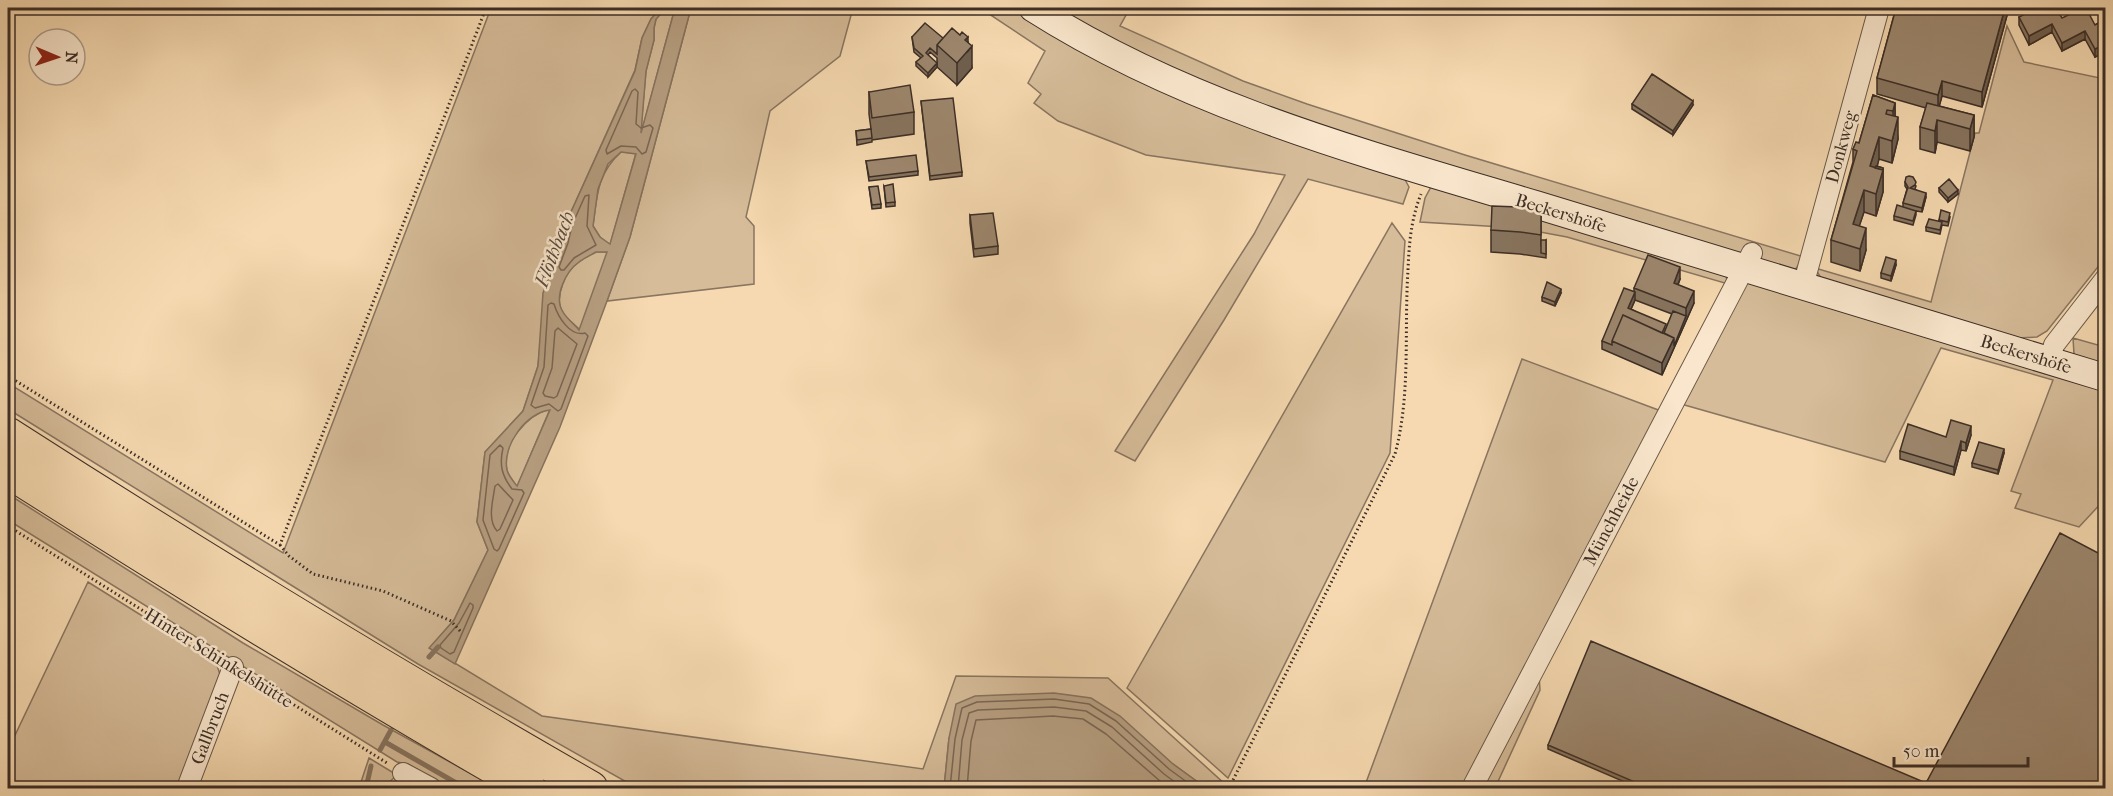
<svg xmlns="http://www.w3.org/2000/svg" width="2113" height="796" viewBox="0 0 2113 796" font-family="'IM FELL French Canon',serif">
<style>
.green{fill:#d6bc99;stroke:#897560;stroke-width:1.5}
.water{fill:#b79f81;stroke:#86725d;stroke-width:1.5;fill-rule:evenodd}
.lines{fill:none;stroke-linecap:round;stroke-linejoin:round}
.shore{stroke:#7a6654;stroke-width:1.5}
.stream{stroke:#86725d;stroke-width:5}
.street-casing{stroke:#6a5948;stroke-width:22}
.secondary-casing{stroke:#3c2e26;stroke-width:29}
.highway-casing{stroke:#3c2e26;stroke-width:35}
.path{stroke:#3c2e26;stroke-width:3;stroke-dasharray:1.5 3;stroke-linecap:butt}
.street{stroke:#f9e6cc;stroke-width:20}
.secondary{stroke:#f9e6cc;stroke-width:27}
.highway{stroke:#f6d9b0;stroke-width:33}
.wall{fill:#87745f;stroke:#3c2e26;stroke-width:1.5;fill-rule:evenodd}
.shaded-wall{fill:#6e5e4d;stroke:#3c2e26;stroke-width:1.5}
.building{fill:#9d876e;stroke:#3c2e26;stroke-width:1.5}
.labels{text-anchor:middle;stroke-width:5;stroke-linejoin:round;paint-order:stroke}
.street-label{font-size:18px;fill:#3c2e26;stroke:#f9e6cc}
.water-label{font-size:20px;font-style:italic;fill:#5b4a3d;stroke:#f9e6cc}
</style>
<rect width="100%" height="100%" fill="#f6d9b0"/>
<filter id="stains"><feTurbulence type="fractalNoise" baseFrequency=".00333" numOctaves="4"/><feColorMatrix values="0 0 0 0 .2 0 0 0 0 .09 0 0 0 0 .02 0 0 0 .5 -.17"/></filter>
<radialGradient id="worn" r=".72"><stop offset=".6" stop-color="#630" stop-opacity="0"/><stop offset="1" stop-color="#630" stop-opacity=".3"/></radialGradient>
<path class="green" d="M491,8H661L651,19L642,38L635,70L566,223L541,335L538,366L523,411L485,452L477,522L488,550L454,620L430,648L542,716L923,769L956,676L1108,678L1225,784L1234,788H1201L1199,783L1173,764L949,738L944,788H637L418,664L8,409V383L283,553Z
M666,8H675L640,138L646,71L654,40V28L656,19Z
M691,8H853L840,56L770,111L746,217L754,226V284L607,301L630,237Z
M980,8H1016L1059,35L1403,176L1409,187L1403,204L1308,179L1224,320L1135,461L1115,451L1254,234L1285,175L1146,155L1058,121L1034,103L1041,94L1028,83L1045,51Z
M1049,8H1130L1120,26L1243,81L1307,104L1465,155L1804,257L1795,270L1427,160L1230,97Z
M2007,26L2024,62L2105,79V258L2047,331L2037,337L2016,338L1822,280L1815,268L1931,302L1975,133H1979Z
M621,152L636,153L610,245L600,237L593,226C597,195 597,174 621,152Z
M1431,187L1726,276L1728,284L1567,237L1519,228L1420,222L1425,198Z
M1392,223L1405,241L1390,453L1228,778L1127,688Z
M596,252H608L580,330C575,325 567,319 563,313C553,297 566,271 579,262C584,258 590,255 596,252Z
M1747,282L2105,385V499L2079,527L2015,508L2021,494L2011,491L2053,380L1941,348L1885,462L1681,404Z
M2073,338L2105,347V366L2078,358L2074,354Z
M1522,359L1661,411L1461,788H1364Z
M550,409L517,487C514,482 508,476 507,470C501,444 527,415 550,409Z
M8,494L243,643L383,725L497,788H448L408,764L397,762L8,520Z
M88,582L216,662L222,681L181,788H8V750Z
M1539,674L1540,690L1495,788H1478Z
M369,758L397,775L383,788H359Z"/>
<path class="water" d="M661,8H666L656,19L654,28V40L646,71L641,133L675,8H691L630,237L607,301L560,427L455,664L429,648L454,620L488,550L477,522L485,452L523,411L538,366L543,293L563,241L566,223L635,71L642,38L651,19ZM621,152L636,154L610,244L600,237L593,226L598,189L608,164ZM596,252H607L579,330C574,324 567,319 563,312C553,297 566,271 579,262C584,258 591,255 596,252ZM550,410L517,486C513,481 508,475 507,470C502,445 527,412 550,410Z
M1054,693L1091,698L1120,716L1173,764L1199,783L1201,788H944L949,738L956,704L975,696Z"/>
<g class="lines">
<path class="shore" d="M635,89L638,92L636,124L641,128L650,125L653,128L646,152L642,154L636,147L621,146L607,154L606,150L632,91Z
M589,195L587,226L596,245L574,258L564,270H561L559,267L568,243L572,225L585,196Z
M551,303L554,304C558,317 570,337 585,333L588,336L561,409L558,411L549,404L535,408L531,405L544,367L548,305Z
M558,328L577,344L557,396L554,398L545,396L543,393L552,368L555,331Z
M500,445L503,448C499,465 502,476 512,489L522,490L524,493L499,549L497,551L494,549L483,520L490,455Z
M498,484L513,500L500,529L497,531C487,520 493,500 495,486Z
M470,603L473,605V608L454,652L450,654L441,648L440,645L459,623Z
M950,788L955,739L962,708L977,702L1054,699L1089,704L1116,721L1169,769L1195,788
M958,788L962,740L969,713L978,710L1054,707L1086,711L1112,727L1164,774L1183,788
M967,788L971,741L976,720L1053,716L1083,719L1106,734L1168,788"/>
<path class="stream" d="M429,657L438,647
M385,742L465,788
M380,750L391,730
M366,788L371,766"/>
<g class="street-casing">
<path id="street" d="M1803,286L1879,8
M2049,361L2054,345L2106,278
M403,773L431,788
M187,788L233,667
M1472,788L1752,253"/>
</g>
<g class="secondary-casing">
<path id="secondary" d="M1033,8C1187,106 1363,153 1537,205C1726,263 1916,320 2106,378"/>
</g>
<g class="highway-casing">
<path id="highway" d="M8,434C199,557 394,675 591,788
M8,471C179,580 353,687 529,788"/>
</g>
<path class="path" d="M8,376L280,545L486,8
M8,526L217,657
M280,545L289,556L313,574L383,591L451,621L462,633
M248,676L387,763
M1233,780L1395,454C1411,395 1404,331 1408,270C1409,244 1411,219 1421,194"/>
<use href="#street" class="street"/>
<use href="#secondary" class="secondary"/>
<use href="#highway" class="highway"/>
</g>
<path class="wall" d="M1896,8H2009L1982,107L1942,96L1939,106L1974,115V137L1970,151L1937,142L1935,153L1920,149V127L1926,108L1877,94V78Z
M2019,17L2062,18L2095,25L2106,19V52L2095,57L2085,39L2062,51L2052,32L2029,45L2019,25Z
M912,37L943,38L968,42L972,68L957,85L937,67V58L930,52L928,55L937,67L928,77L916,66V62L921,58L914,52Z
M869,92L914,112V134L872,140V142L857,145L856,131L871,129L869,114Z
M1873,95L1895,103V116L1898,139L1892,163L1879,159L1877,166L1883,168V192L1876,216L1864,212L1859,226L1866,250L1860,271L1831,262V240L1853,162V149L1859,143Z
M921,101L962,172V176L930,180Z
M1632,104L1693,105L1673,135L1632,109Z
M866,161L918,171V175L869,181Z
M1905,182L1916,186L1915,189L1926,197L1922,212L1916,211V215L1913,225L1894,220V216L1903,207V203L1907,189L1905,186Z
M884,186L895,202V206L886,207Z
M869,187L881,204V208L872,209Z
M1939,188L1958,194L1948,202L1939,192Z
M1541,211V245L1546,240V258L1520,254L1491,252V230Z
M970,215L998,246V254L974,257L970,223Z
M1950,217L1948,226L1942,225L1940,234L1926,231V227L1939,222V220Z
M1896,265L1891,281L1881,278V273Z
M1680,279L1678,285L1694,303L1662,375L1602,349V341L1634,292V288ZM1635,300L1672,314L1666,329L1631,309Z
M1561,293L1555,306L1542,301V297Z
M1971,435L1966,451L1961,450L1954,475L1900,459V451L1946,437Z
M2004,453L1998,474L1972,467V463Z
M2098,553L2106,789H1641L1548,749V745L1926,783Z"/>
<path class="shaded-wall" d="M2005,8H2009L1982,107V92Z
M2052,24V32L2029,45V36Z
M2085,31V39L2062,51V43Z
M968,37V51L972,46V68L957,85V63L965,40Z
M2106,44V52L2095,57V49Z
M937,63V67L928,77V73Z
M1942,81V96L1938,111V95Z
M1693,101V105L1673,135V131Z
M1895,103V125L1893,133V111Z
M1974,115V137L1970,151V129Z
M1898,117V139L1892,163V141Z
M1937,120V142L1935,153V131Z
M1879,137V159L1875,174L1870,166Z
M1883,168V192L1876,216V194Z
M1864,190V212L1854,242L1853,224Z
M1958,190V194L1948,202V198Z
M1926,193V197L1922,212V208Z
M1866,228V250L1860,271V249Z
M1896,260V265L1891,281V276Z
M1680,267V279L1675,291L1674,283Z
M1561,289V293L1555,306V302Z
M1694,291V303L1662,375V363L1674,338L1686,316V308Z
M1635,292V300L1628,316V308Z
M1971,426V435L1966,451V443Z
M1961,441V450L1954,475V467Z
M2004,449V453L1998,474V470Z"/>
<path class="building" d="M1896,8H2005L1982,92L1942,81L1938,95L1877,78Z
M2037,8H2056L2062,18L2083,8H2086L2095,25L2106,19V44L2095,49L2085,31L2062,43L2052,24L2029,36L2019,17Z
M925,23L943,38L937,45V54L930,48L926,53L937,63L928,73L916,62L923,56L914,48L912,37Z
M952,28L960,35L962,32L968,37L965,40L972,46L957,63L937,45Z
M1652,74L1693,101L1673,131L1632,104Z
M910,85L914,112L872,118L869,92Z
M1873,95L1895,103L1893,111L1887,110L1886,114L1898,117L1892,141L1879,137L1870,166L1883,170L1876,194L1864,190L1853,224L1866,228L1860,249L1831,240L1857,151L1853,149L1856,142L1859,143Z
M953,98L962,172L930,176L921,101Z
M1927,103L1974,115L1970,129L1937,120L1935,131L1920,127Z
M871,129L872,138L857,140L856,131Z
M916,155L918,171L869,177L866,161Z
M1876,166L1883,168V170L1875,168Z
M1909,176L1913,177L1916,182L1915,185L1910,188L1926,193L1922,208L1903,203L1908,187L1905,182L1906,177Z
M1949,179L1958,190L1948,198L1939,188Z
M893,184L895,202L886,203L884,186Z
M878,186L881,204L872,205L869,187Z
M1897,205L1916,211L1913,221L1894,216Z
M1492,206L1519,207L1541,211V235L1520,232L1491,230Z
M1941,210L1950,213L1948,222L1939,220Z
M993,213L998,246L974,249L970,215Z
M1929,219L1942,222L1940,230L1926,227Z
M1541,240H1546V254L1541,253Z
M1648,255L1680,267L1674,283L1694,291L1686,308L1634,288Z
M1886,257L1896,260L1891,276L1881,273Z
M1547,282L1561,289L1555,302L1542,297Z
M1624,288L1635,292L1628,308L1666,324L1662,333L1623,315L1612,341V345L1602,341Z
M1673,311L1686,316L1674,346V338L1664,333Z
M1623,315L1674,338L1662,363L1612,341Z
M1951,420L1971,426L1966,443L1961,441L1954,467L1900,451L1908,424L1946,437Z
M1979,442L2004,449L1998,470L1972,463Z
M2060,533L2098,553L2106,538V789H1651L1548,745L1591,641L1926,783Z"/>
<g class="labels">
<g class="street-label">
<text transform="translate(1841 147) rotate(-75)" y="6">Donkweg</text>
<text transform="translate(1561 213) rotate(17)" y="6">Beckershöfe</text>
<text transform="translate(2026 354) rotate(17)" y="6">Beckershöfe</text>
<text transform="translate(1611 521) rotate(-62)" y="6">Münchheide</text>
<text transform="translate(219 658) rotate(32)" y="6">Hinter Schinkelshütte</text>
<text transform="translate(210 728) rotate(-69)" y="6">Gallbruch</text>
</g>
<g class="water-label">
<text transform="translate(554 249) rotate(-69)" y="7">Flöthbach</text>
</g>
</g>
<rect width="2113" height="796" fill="none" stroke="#f6d9b0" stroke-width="30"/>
<rect x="9" y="9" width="2095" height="778" fill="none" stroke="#3c2e26" stroke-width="3"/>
<rect x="15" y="15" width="2083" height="766" fill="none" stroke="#3c2e26" stroke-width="1.5"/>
<g transform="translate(57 57) rotate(92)"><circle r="28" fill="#f9e6cc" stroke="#ad9c8a" stroke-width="1.5"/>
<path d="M0-4.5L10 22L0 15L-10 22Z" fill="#8f2418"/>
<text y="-9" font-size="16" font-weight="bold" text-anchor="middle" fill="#3c2e26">N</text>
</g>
<path d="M1894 757v9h134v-9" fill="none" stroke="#3c2e26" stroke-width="3"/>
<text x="1903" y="757" font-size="18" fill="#3c2e26" stroke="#f9e6cc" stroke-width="4.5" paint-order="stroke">50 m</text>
<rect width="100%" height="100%" filter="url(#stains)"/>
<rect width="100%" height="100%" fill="url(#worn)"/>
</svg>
